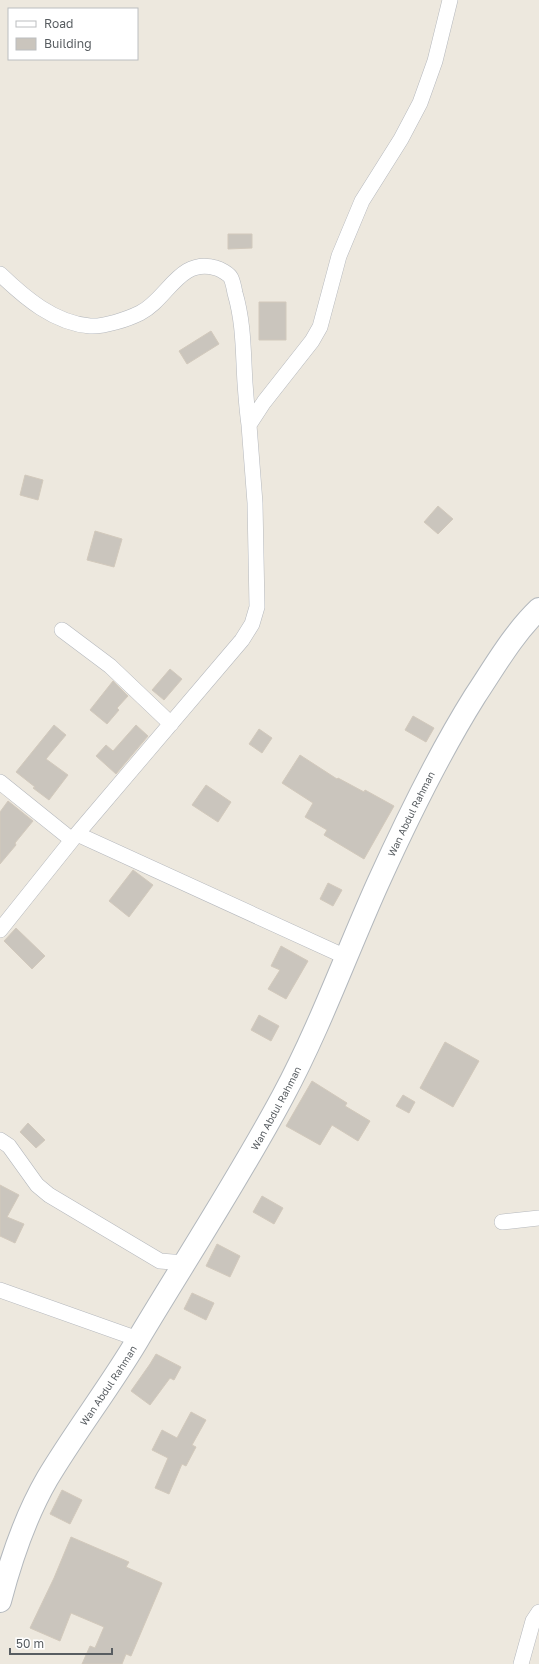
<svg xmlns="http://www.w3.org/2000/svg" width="539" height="1664" viewBox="0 0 539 1664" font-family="'Golos Text',sans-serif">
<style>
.building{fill:#cac5bd;stroke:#d2c9bc}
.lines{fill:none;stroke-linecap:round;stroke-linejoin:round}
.street-casing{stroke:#b5b8bd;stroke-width:16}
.secondary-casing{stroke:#b3b8bd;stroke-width:24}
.street{stroke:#fff;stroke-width:15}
.secondary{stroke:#fff;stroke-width:22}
.labels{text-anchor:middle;stroke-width:3.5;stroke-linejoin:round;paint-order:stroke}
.street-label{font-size:10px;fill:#585d61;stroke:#fff}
</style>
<rect width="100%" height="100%" fill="#ede8de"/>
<path class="building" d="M228,234H252V248L228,249Z
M259,302H286V340H259Z
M211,331L219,344L187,364L179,351Z
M25,475L43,480L38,500L20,495Z
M438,506L453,519L438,534L424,522Z
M95,531L122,539L114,567L87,560Z
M170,669L182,679L164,700L152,690Z
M113,681L128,696L117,708L119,710L107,724L90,710Z
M413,716L434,728L426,742L405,730Z
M54,725L66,735L46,759L68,775L49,800L33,788L35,787L16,772Z
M136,725L148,736L116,774L96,756L106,745L113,751Z
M259,729L272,738L262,753L249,744Z
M300,755L337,779L338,778L364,792L365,790L394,806L364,859L324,835L327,830L305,817L313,803L282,783Z
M206,785L231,802L218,822L192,805Z
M8,801L33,821L15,843L16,845L0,864V812Z
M133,870L153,885L129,917L109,901Z
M328,883L342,890L333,906L320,899Z
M16,928L45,956L32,969L4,941Z
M281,946L308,961L286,999L268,989L280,970L271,966Z
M259,1015L279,1026L271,1041L251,1030Z
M445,1042L479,1061L453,1107L420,1088Z
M312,1081L347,1103L345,1106L370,1121L358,1141L332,1125L320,1145L286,1126Z
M403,1095L415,1102L409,1113L396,1106Z
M28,1123L45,1140L36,1148L20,1132Z
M0,1185L19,1195L7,1217L24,1224L15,1243L0,1236Z
M262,1196L283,1208L274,1224L253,1212Z
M217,1244L240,1256L230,1277L206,1266Z
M192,1293L214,1303L206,1320L184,1309Z
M156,1354L181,1367L174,1380L170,1378L150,1405L131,1391L150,1364Z
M191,1412L206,1420L192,1445L196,1447L186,1466L182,1464L169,1494L155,1488L168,1458L152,1450L162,1430L177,1438Z
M62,1490L82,1500L70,1524L50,1514Z
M71,1537L129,1562L126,1567L162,1583L131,1656L126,1654L122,1664H82L90,1646L95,1648L104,1627L71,1613L60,1641L30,1628L54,1578Z"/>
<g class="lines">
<g class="street-casing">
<path id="street" d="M0,274C25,298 54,323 90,326C104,327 128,319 140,313C168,299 179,257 216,268C220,269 229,274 231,278C233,282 234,288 235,293C244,324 243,352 245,383C246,397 247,411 249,425
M62,630L110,666L171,724
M0,782L72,840L77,834L346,957
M77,834L242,640L252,624L257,607L255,503L249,425L264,402L312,341L320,327L339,256L362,201L401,139L420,103L435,61L450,0
M0,930L72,840
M0,1140L9,1146L37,1185L49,1195L160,1261L185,1263
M502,1222L539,1218
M0,1290L138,1339
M521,1664L533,1621L539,1612"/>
</g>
<g class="secondary-casing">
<g id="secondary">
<path id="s1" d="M0,1601C11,1559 25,1517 47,1479C75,1432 109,1388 137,1341C186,1259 238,1180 283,1096C320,1027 346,954 378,883C407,819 438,755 475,696C495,666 513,634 539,609"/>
</g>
</g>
<use href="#street" class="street"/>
<use href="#secondary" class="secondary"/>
</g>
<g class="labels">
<g class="street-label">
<text dy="4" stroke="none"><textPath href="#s1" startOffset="891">Wan Abdul Rahman</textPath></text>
<text dy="4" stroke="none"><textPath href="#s1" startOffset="567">Wan Abdul Rahman</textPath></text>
<text dy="4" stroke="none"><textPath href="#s1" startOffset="243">Wan Abdul Rahman</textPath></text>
</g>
</g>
<rect x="8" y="8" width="130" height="52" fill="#ffffff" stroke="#bcbec0"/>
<rect x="16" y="21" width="20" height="6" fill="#ffffff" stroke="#bcbec0"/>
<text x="44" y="28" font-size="12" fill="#585d61">Road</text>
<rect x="16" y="38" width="20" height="12" fill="#cac5bd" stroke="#bcbec0"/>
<text x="44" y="48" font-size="12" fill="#585d61">Building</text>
<path d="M10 1648v6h102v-6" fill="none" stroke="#585d61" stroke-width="2"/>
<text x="16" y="1648" font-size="12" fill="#585d61" stroke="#ffffff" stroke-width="3" paint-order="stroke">50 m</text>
</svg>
